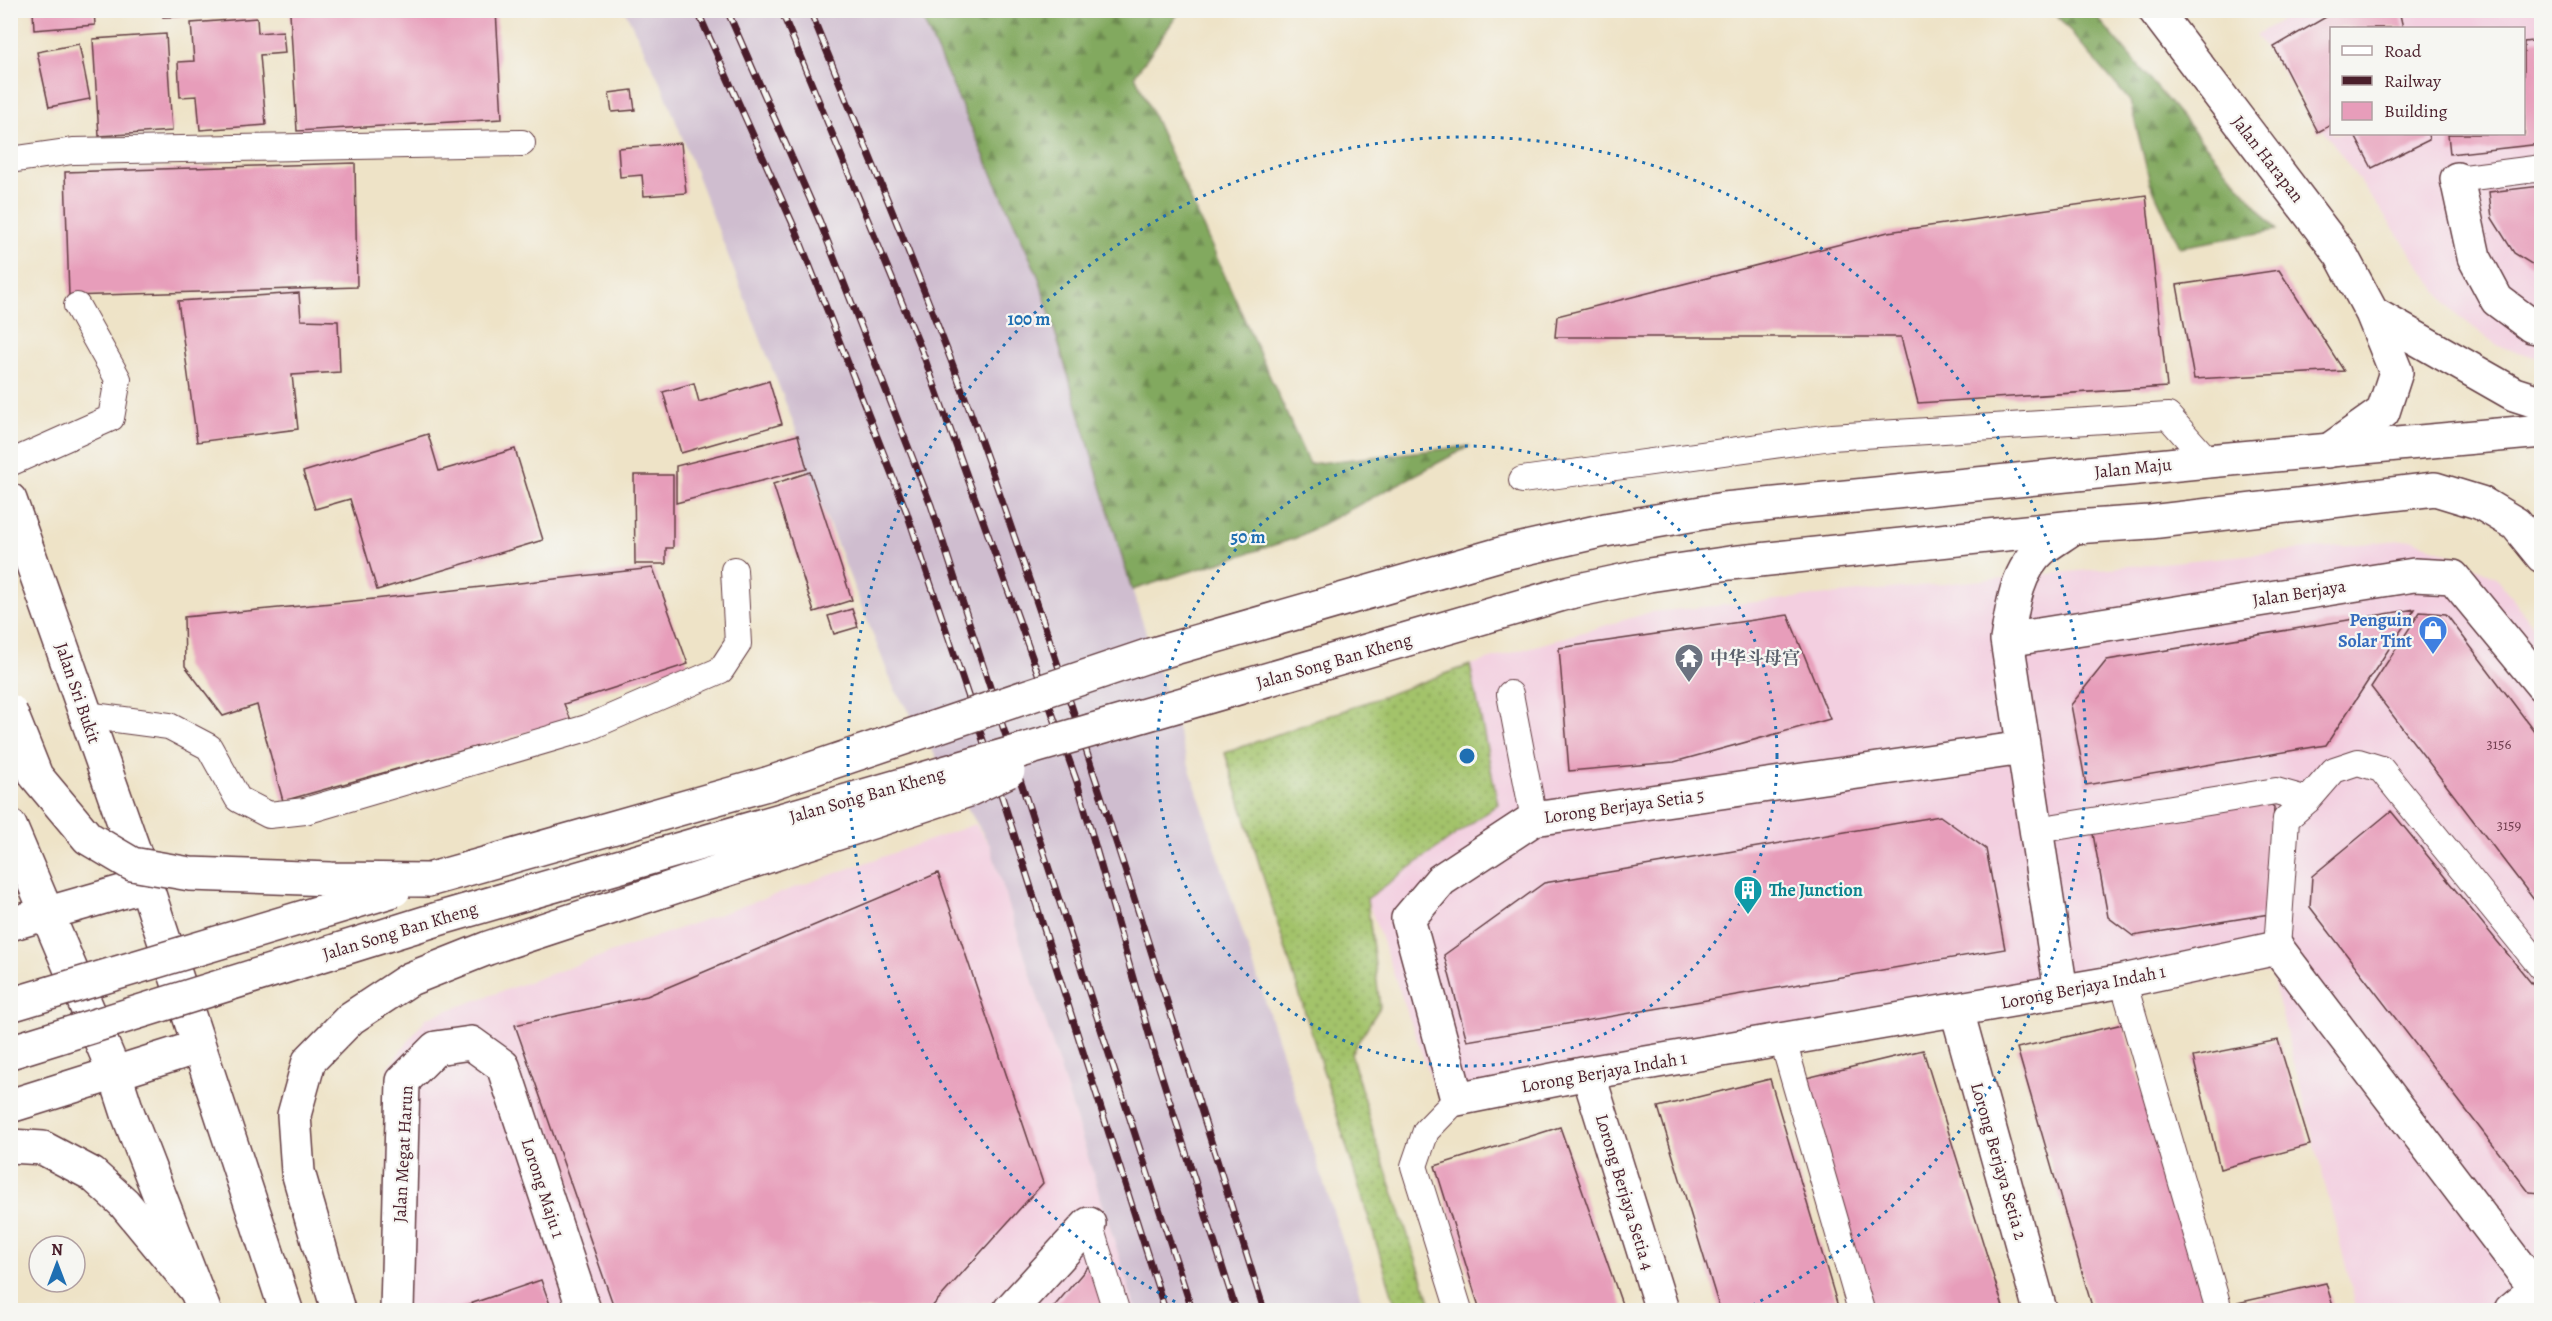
<svg xmlns="http://www.w3.org/2000/svg" width="2552" height="1321" viewBox="0 0 2552 1321" font-family="Alegreya,'Noto Serif SC',serif">
<style>
.built{fill:#f3cfe0;fill-rule:evenodd}
.industrial{fill:#cfbdcf}
.grass{fill:url(#grass-dots);stroke:#76714b;stroke-width:1.5}
.forest{fill:url(#forest-firs);stroke:#666445;stroke-width:1.5}
.building{fill:#e79dba}
.lines{fill:none;stroke-linecap:round;stroke-linejoin:round}
.lane-casing{stroke:#633c42;stroke-width:28}
.street-casing{stroke:#633c42;stroke-width:36}
.secondary-casing{stroke:#633c42;stroke-width:36}
.primary-casing{stroke:#633c42;stroke-width:36}
.lane{stroke:#fff;stroke-width:26}
.street{stroke:#fff;stroke-width:33}
.secondary{stroke:#fff;stroke-width:33}
.primary{stroke:#fff;stroke-width:33}
.rail-casing{stroke:#4a1f2b;stroke-width:7}
.rail{stroke:#f6f6f2;stroke-width:4.5;stroke-dasharray:14;stroke-linecap:butt}
.primary-bridge-casing{stroke:#633c42;stroke-width:36;stroke-linecap:butt}
.primary-bridge{stroke:#fff;stroke-width:33}
.ring{fill:none;stroke:#1f6fb2;stroke-width:3;stroke-dasharray:3 6}
.labels{text-anchor:middle;stroke-width:4.5;stroke-linejoin:round;paint-order:stroke}
.number-label{font-size:15px;fill:#713e4f}
.street-label{font-size:18px;fill:#4a1f2b;stroke:#f6f6f2}
.shop-label{font-size:18px;font-weight:bold;fill:#366cbe;stroke:#f6f6f2;text-anchor:end}
.worship-label{font-size:18px;font-weight:bold;fill:#5b616d;stroke:#f6f6f2;text-anchor:start}
.culture-label{font-size:18px;font-weight:bold;fill:#0d838f;stroke:#f6f6f2;text-anchor:start}
.centre{fill:#1f6fb2;stroke:#f6f6f2;stroke-width:3}
.ring-label{font-size:18px;text-anchor:middle;font-weight:bold;fill:#1f6fb2;stroke:#f6f6f2;stroke-width:4.5;stroke-linejoin:round;paint-order:stroke}
</style>
<defs>
<pattern id="grass-dots" width="8" height="8" patternUnits="userSpaceOnUse" patternTransform="scale(1.5)"><rect width="8" height="8" fill="#a3c36b"/><path d="M2 2h.1M6 6h.1" fill="none" stroke="#879e58" stroke-width="1.8" stroke-linecap="round"/></pattern>
<pattern id="forest-firs" width="22" height="20" patternUnits="userSpaceOnUse" patternTransform="scale(1.5)"><rect width="22" height="20" fill="#82a95f"/><path d="M5 1l3.5 6h-7zM16 11l3.5 6h-7z" fill="#6c894f"/></pattern>
</defs>
<rect width="100%" height="100%" fill="#f6f6f2"/>
<filter id="ink" filterUnits="userSpaceOnUse"><feTurbulence type="fractalNoise" baseFrequency=".0167" numOctaves="2"/><feDisplacementMap in="SourceGraphic" scale="12" xChannelSelector="R" yChannelSelector="G"/><feConvolveMatrix kernelMatrix="1 2 1 2 8 2 1 2 1" color-interpolation-filters="sRGB"/></filter>
<filter id="wash" filterUnits="userSpaceOnUse"><feTurbulence type="fractalNoise" baseFrequency=".008" numOctaves="4" result="noise"/><feDisplacementMap in="SourceGraphic" scale="24" xChannelSelector="R" yChannelSelector="G"/><feGaussianBlur stdDeviation="1.35" result="paint"/><feColorMatrix in="noise" values="0 0 0 0 0 0 0 0 0 0 0 0 0 0 0 0 0 1.4 0 .05"/><feComposite in="paint" operator="in"/></filter>
<g filter="url(#wash)">
<rect width="100%" height="100%" fill="#eee3c7"/>
<path class="built" d="M2296,11H2541V359L2498,346L2452,311L2256,35ZM2332,28H2524V134H2332Z
M2411,539L2452,555L2496,577L2541,636V1310H2357L2271,972L1435,1090L1367,899L1498,804L1470,665L1651,612Z
M975,824L990,845L1136,1310H388V1068L426,1018Z"/>
<path class="industrial" d="M625,11H919L1039,278L1137,605L1365,1310H1136L990,845L894,688L807,469L798,435L663,88Z"/>
<path class="grass" d="M1470,665L1498,804L1367,899L1380,1007L1351,1053L1373,1132L1433,1310H1397L1225,753Z"/>
<path class="forest" d="M919,11H1180L1135,75L1309,464L1470,446L1296,538L1132,590L1039,278Z
M2053,11H2092L2277,230L2180,247L2150,182L2130,101Z"/>
<g id="blocks">
<path class="building" d="M33,10H94L95,25L34,30Z
M163,10H246V14L163,17Z
M333,10H496L502,119L297,131L290,13Z
M2338,10H2399L2403,28H2331V125L2318,132L2274,47Z
M257,18L258,33L283,31L285,53L260,55L266,125L200,130L197,96L180,97L178,62L194,61L191,23Z
M166,34L172,131L99,136L93,39Z
M2541,40V144L2450,154L2448,134H2524V42Z
M79,44L90,99L49,107L37,52Z
M632,90L635,110L612,112L609,93Z
M2354,134H2428L2429,140L2372,168Z
M681,143L686,193L644,196L642,175L620,177L618,148Z
M355,163L357,287L69,296L65,172Z
M2541,186V270L2514,253L2492,218L2489,192Z
M2146,195L2167,387L1918,403L1901,337H1555L1557,316L1888,232Z
M2279,270L2344,371L2194,379L2177,285Z
M299,293L301,320L338,321L340,372L292,375L298,429L197,442L178,301Z
M769,381L782,424L681,453L663,392L694,383L699,402Z
M428,434L439,471L515,449L543,540L377,590L350,499L315,509L303,472Z
M798,435L807,469L676,503V466Z
M810,472L852,600L814,612L773,484Z
M634,475H673V548H666V564H635Z
M653,568L688,664L564,704L571,720L283,801L257,705L223,716L185,666L184,617L374,599Z
M852,609L858,627L834,634L828,616Z
M2415,609L2326,745L2086,785L2071,705L2107,660Z
M2420,612L2446,614L2541,740V909L2371,687Z
M1788,615L1830,719L1674,762L1569,771L1559,648Z
M2262,798L2274,807L2269,914L2133,936L2108,917L2091,823Z
M2391,811L2541,995V1193L2529,1192L2310,907L2312,876Z
M1940,816L1986,849L2005,949L1467,1041L1444,955L1544,883Z
M938,873L1043,1183L929,1310H615L515,1025L647,996Z
M2123,1024L2207,1310H2093L2017,1048Z
M2278,1040L2310,1145L2220,1169L2193,1057Z
M1923,1050L2004,1310H1874L1802,1079Z
M1770,1079L1839,1310H1720L1658,1107Z
M1560,1127L1624,1310H1480L1435,1166Z
M1092,1262L1106,1310H1051Z
M541,1280L552,1310H452Z
M2326,1283L2334,1310H2239L2237,1303Z"/>
</g>
</g>
<g filter="url(#ink)">
<use href="#blocks" fill-opacity="0" stroke="#633c42" stroke-width="1.5"/>
<g class="lines">
<g class="lane-casing">
<path id="lane" d="M10,160L73,151L522,143
M2457,179L2542,168
M10,463L111,418L118,379L77,306
M1522,480L1831,437L2168,416L2208,461
M1510,694L1534,819
M86,715L169,726L209,747L238,799L269,815L305,811L587,728L721,670L738,644L734,570
M2037,830L2276,791L2308,800L2334,770L2358,762L2381,769L2542,968
M2277,948L2286,819L2308,800
M2123,981L2219,1310
M1783,1041L1861,1310
M1457,1099L1426,1131L1414,1166L1459,1310
M1089,1224L1116,1310"/>
</g>
<g class="street-casing">
<path id="street" d="M2457,179L2474,257L2497,300L2532,326L2542,328
M2007,640L2414,575L2453,577L2542,685
M2023,748L1534,819L1441,880L1408,919L1457,1099L1588,1073L2123,981L2277,948L2542,1297
M2061,991L2007,640C2012,609 2016,571 2042,549C2052,541 2063,535 2074,527
M1957,1011L2040,1310
M1588,1073L1662,1310
M397,1310L403,1081L436,1048L471,1043L503,1066L584,1310
M1010,1310L1089,1224
M2511,1310L2542,1284"/>
</g>
<g class="secondary-casing">
<path id="secondary" d="M2155,10L2341,255L2372,313L2396,372L2383,412L2328,451
M2372,313L2514,394L2542,403
M10,500L146,885L286,1310
M10,826L115,1074L128,1114L204,1310"/>
</g>
<g class="primary-casing">
<path id="primary" d="M1150,655L1504,553L1605,530L1724,509L2208,461L2542,431
M1093,730L1570,592L1649,575L1730,563L2074,527L2150,522L2435,489L2481,503L2516,524L2542,556
M428,880L767,784
M10,924L146,885
M10,1106L198,1047
M10,1146L43,1148L92,1174L124,1203L195,1289"/>
</g>
<use href="#lane" class="lane"/>
<use href="#street" class="street"/>
<use href="#secondary" class="secondary"/>
<use href="#primary" class="primary"/>
<g class="rail-casing">
<path id="rail" d="M697,10L796,231L907,513L1005,806L1165,1310
M727,10L820,222L931,505L1192,1310
M781,10L922,351L1077,782L1155,1055L1236,1310
M810,10C873,166 940,322 995,481C1091,755 1177,1033 1264,1310"/>
</g>
<use href="#rail" class="rail"/>
<g class="primary-bridge-casing">
<path id="primary-bridge" d="M10,711L36,776L88,838L132,864L190,874L331,879L428,880
M767,784L1150,655
M10,1005L394,890
M10,1052L441,918L1093,730
M338,1310L298,1172L294,1115L309,1061L351,1018L410,979L488,948L966,791L1008,771"/>
</g>
<use href="#primary-bridge" class="primary-bridge"/>
</g>
</g>
<g class="ring">
<circle cx="1467" cy="756" r="310"/>
<path d="M1191 1310A619 619 0 1 1 1743 1310"/>
</g>
<defs>
<g id="shop-pin" transform="scale(1.5)"><path d="M0 17L-7.5 6A9.5 9.5 0 1 1 7.5 6Z" fill="#3f7fe0" stroke="#f6f6f2"/><path d="M-5-2.5h2.3a2.7 3.5 0 0 1 5.4 0H5L5.5 6h-11ZM-1.5-2.5h3a1.5 2.3 0 0 0-3 0Z" fill="#fff"/></g>
<g id="temple-pin" transform="scale(1.5)"><path d="M0 17L-7.5 6A9.5 9.5 0 1 1 7.5 6Z" fill="#6b7280" stroke="#f6f6f2"/><path d="M0-6L5-2H3V0L6.5 2.5H4V6H1.5V3h-3V6H-4V2.5H-6.5L-3 0V-2H-5Z" fill="#fff"/></g>
<g id="building-pin" transform="scale(1.5)"><path d="M0 17L-7.5 6A9.5 9.5 0 1 1 7.5 6Z" fill="#0f9aa8" stroke="#f6f6f2"/><path d="M-4-6H4V6H1V3H-1V6H-4ZM-2.5-4.3h1.7v1.8h-1.7ZM.8-4.3h1.7v1.8H.8ZM-2.5-1h1.7V.8h-1.7ZM.8-1h1.7V.8H.8Z" fill="#fff"/></g>
</defs>
<g fill-rule="evenodd">
<use href="#shop-pin" x="2433" y="630"/>
<use href="#temple-pin" x="1689" y="658"/>
<use href="#building-pin" x="1748" y="890"/>
</g>
<g class="labels">
<g class="number-label">
<text x="2499" y="749">3156</text>
<text x="2509" y="830">3159</text>
</g>
<g class="street-label">
<text transform="translate(2268 159) rotate(52)" y="6">Jalan Harapan</text>
<text transform="translate(2133 468) rotate(-6)" y="6">Jalan Maju</text>
<text transform="translate(2299 593) rotate(-9)" y="6">Jalan Berjaya</text>
<text transform="translate(1334 661) rotate(-16)" y="6">Jalan Song Ban Kheng</text>
<text transform="translate(78 693) rotate(71)" y="6">Jalan Sri Bukit</text>
<text transform="translate(867 795) rotate(-16)" y="6">Jalan Song Ban Kheng</text>
<text transform="translate(1624 806) rotate(-8)" y="6">Lorong Berjaya Setia 5</text>
<text transform="translate(400 931) rotate(-17)" y="6">Jalan Song Ban Kheng</text>
<text transform="translate(2083 987) rotate(-11)" y="6">Lorong Berjaya Indah 1</text>
<text transform="translate(1604 1072) rotate(-10)" y="6">Lorong Berjaya Indah 1</text>
<text transform="translate(403 1154) rotate(-87)" y="6">Jalan Megat Harun</text>
<text transform="translate(1999 1161) rotate(74)" y="6">Lorong Berjaya Setia 2</text>
<text transform="translate(543 1188) rotate(72)" y="6">Lorong Maju 1</text>
<text transform="translate(1625 1192) rotate(73)" y="6">Lorong Berjaya Setia 4</text>
</g>
<g class="shop-label">
<text x="2412" y="626">Penguin<tspan x="2412" dy="21">Solar Tint</tspan></text>
</g>
<g class="worship-label">
<text x="1710" y="664">中华斗母宫</text>
</g>
<g class="culture-label">
<text x="1769" y="896">The Junction</text>
</g>
</g>
<circle cx="1467" cy="756" r="9" class="centre"/>
<g class="ring-label">
<text x="1029" y="325">100 m</text>
<text x="1248" y="543">50 m</text>
</g>
<rect width="2552" height="1321" fill="none" stroke="#f6f6f2" stroke-width="36"/>
<rect x="2330" y="27" width="195" height="108" fill="#f6f6f2" stroke="#b1a0a2" stroke-width="1.5"/>
<rect x="2342" y="46" width="30" height="9" fill="#ffffff" stroke="#b1a0a2" stroke-width="1.5"/>
<text x="2384" y="57" font-size="18" fill="#4a1f2b">Road</text>
<rect x="2342" y="76" width="30" height="9" fill="#4a1f2b" stroke="#b1a0a2" stroke-width="1.5"/>
<text x="2384" y="87" font-size="18" fill="#4a1f2b">Railway</text>
<rect x="2342" y="102" width="30" height="18" fill="#e79dba" stroke="#b1a0a2" stroke-width="1.5"/>
<text x="2384" y="117" font-size="18" fill="#4a1f2b">Building</text>
<g transform="translate(57 1264)"><circle r="28" fill="#f6f6f2" stroke="#b1a0a2" stroke-width="1.5"/>
<path d="M0-4.5L10 22L0 15L-10 22Z" fill="#1f6fb2"/>
<text y="-9" font-size="16" font-weight="bold" text-anchor="middle" fill="#4a1f2b">N</text>
</g>
</svg>
